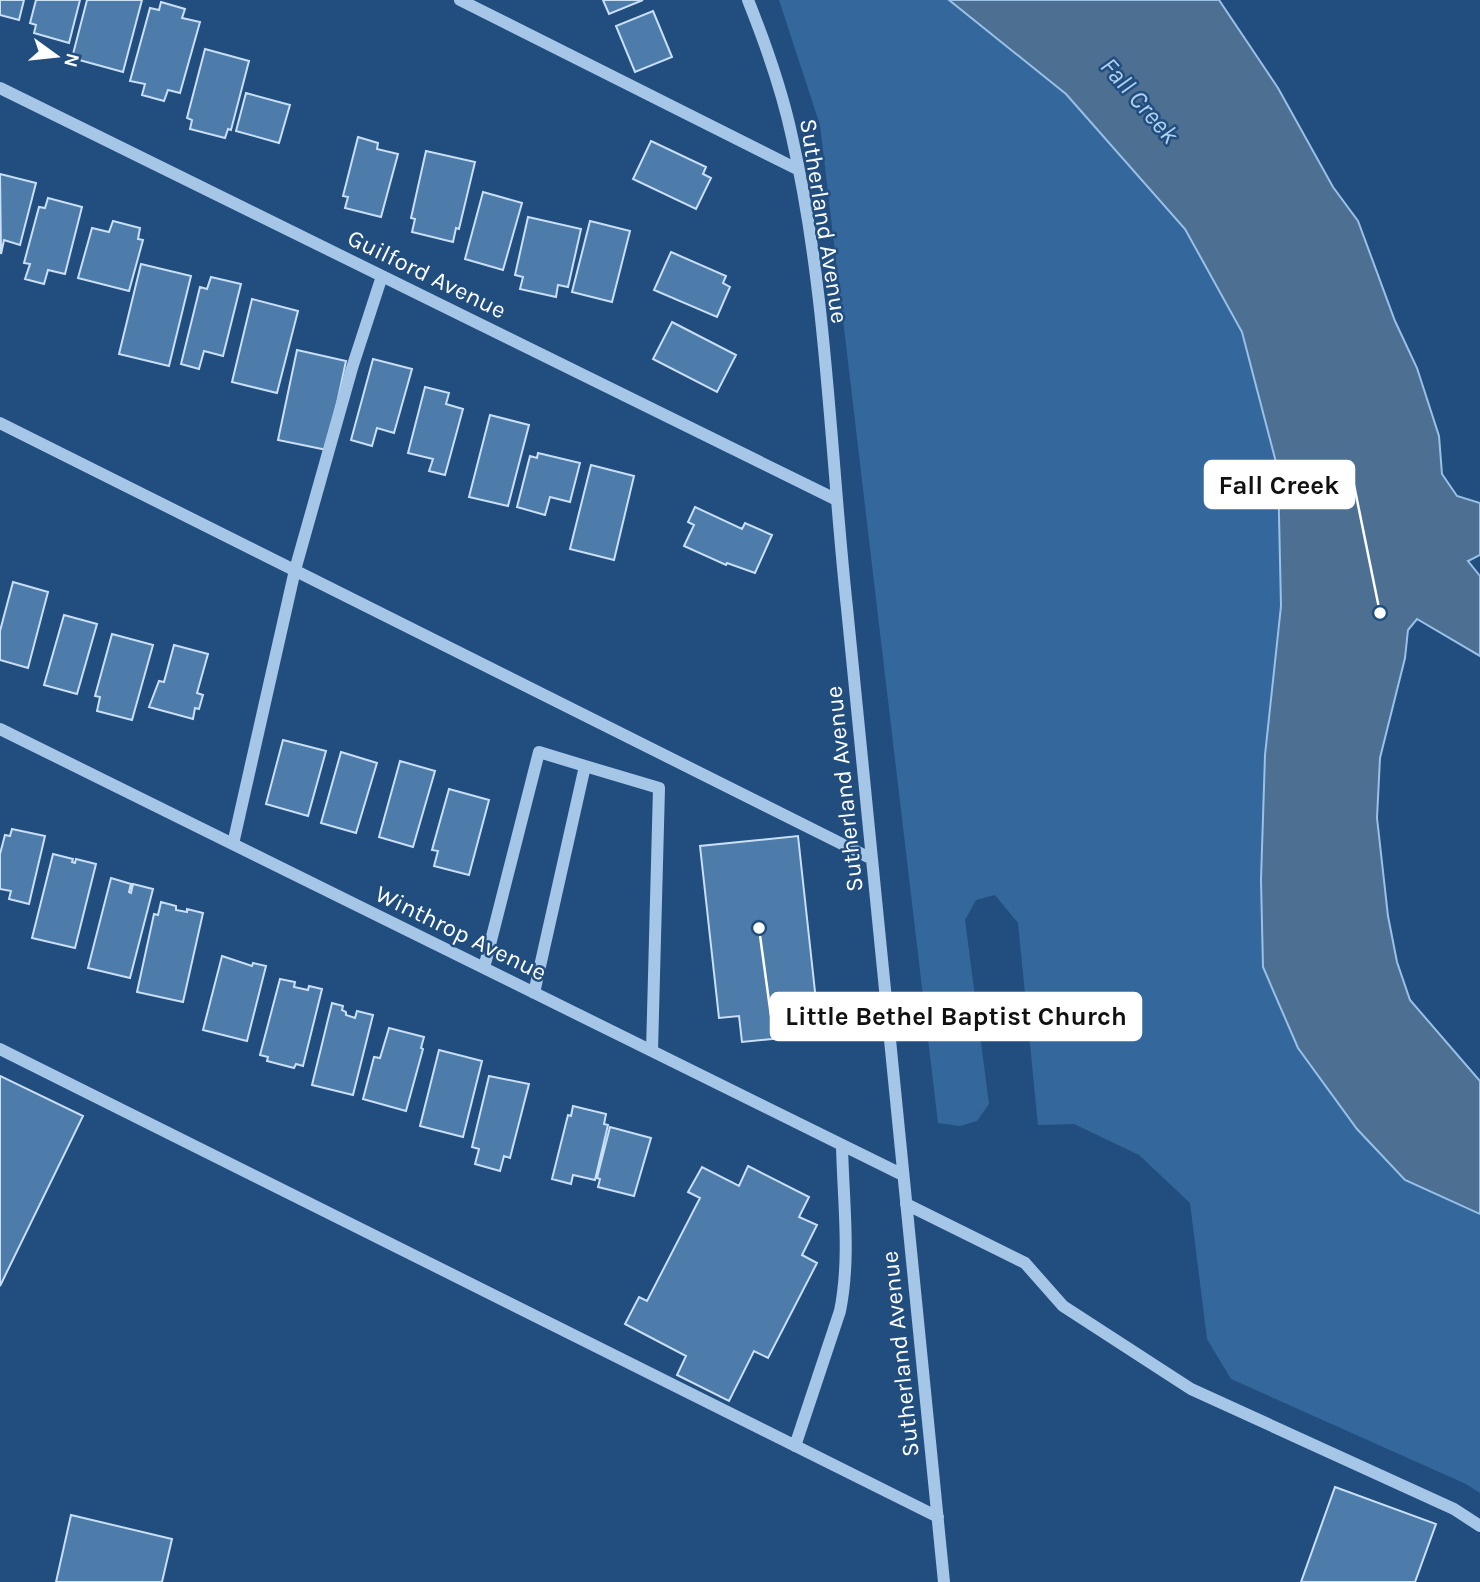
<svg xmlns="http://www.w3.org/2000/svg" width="1480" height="1582" viewBox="0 0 1480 1582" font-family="Karla,sans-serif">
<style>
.green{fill:#34689c}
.water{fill:#4d6f92;stroke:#99c1e8;stroke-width:2}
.building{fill:#4d7baa;stroke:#c9dff5;stroke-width:2}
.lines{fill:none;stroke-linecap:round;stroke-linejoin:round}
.minor{stroke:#a5c6e7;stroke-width:12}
.labels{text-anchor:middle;stroke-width:5;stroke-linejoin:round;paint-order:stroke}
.street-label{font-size:24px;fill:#fff;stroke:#214e7e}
.water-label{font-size:26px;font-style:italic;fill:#b0d0ef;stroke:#214e7e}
.leader{fill:none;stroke:#fff;stroke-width:2.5}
.callout-dot{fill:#fff;stroke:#214e7e;stroke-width:2.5}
.callout{fill:#fff;stroke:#fff;stroke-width:2.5}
.callout-label{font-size:26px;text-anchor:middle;font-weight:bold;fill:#111}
</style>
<rect width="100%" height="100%" fill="#214e7e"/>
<path class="green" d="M779,0H949L1066,94L1185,229L1242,332L1278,470L1281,606L1265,755L1261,880L1298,1048L1357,1129L1405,1180L1480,1214V1493L1466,1484L1231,1379L1207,1339L1190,1203L1139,1155L1074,1124L1038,1125L1018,923L995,895L976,900L965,920L989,1104L977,1121L960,1126L938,1123L820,125Z"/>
<path class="water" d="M949,0H1219L1278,88L1333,187L1358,221L1395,321L1417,368L1439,436L1442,474L1457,496L1480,503V555L1468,561L1480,576V656L1417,619L1408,630L1405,658L1380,758L1377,818L1388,916L1397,962L1410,1000L1480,1081V1214L1405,1180L1357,1129L1298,1048L1263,967L1261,880L1265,755L1281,606L1278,470L1242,332L1185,229L1066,94Z"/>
<path class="building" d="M0,0H24L19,20L0,15Z
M36,0H80L69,43L34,33L36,25L30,23Z
M87,0H142L123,72L72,58Z
M603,0H643L609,14Z
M161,2L185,9L182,18L200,22L180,93L168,90L164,101L142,95L145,84L130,81L150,8L159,10Z
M653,11L672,57L635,72L616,26Z
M205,49L249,61L231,130L228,129L225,138L190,129L192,120L187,118Z
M246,93L290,105L279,143L236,131Z
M358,137L378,143L377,149L398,154L381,217L345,208L348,197L343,196Z
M651,141L706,167L703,174L711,178L696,209L633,179Z
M426,151L475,162L459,229L456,228L453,242L412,232L415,219L411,218Z
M0,174L36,183L20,245L4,240L1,254Z
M483,192L522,203L503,270L465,259Z
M48,198L82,207L65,274L48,270L44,284L25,279L30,264L24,263L39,207L45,208Z
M528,217L581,229L568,287L558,285L556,297L520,289L523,277L515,275Z
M113,221L140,228L138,239L143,240L129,291L78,278L92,228L109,232Z
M590,221L630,231L612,302L572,292Z
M671,252L726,276L723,283L730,287L717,317L654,290Z
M141,264L191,276L169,366L119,354Z
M211,277L241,284L223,356L204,351L199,369L181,364L200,287L207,289Z
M252,299L298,311L277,393L232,382Z
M672,322L736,355L717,392L653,359Z
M297,350L346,361L327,450L278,440Z
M373,359L412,369L394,433L377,428L372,446L351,440Z
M425,387L449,393L446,404L463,409L445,475L429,471L433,459L408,453Z
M490,415L529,425L508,506L469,497Z
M538,453L580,463L570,502L550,497L545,515L517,507L530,456L537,458Z
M591,465L634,476L614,560L570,549Z
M695,507L742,529L745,523L772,535L755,573L727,563L726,565L684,546L694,525L688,522Z
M13,582L48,592L28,668L0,660V631Z
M64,615L97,624L77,694L44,685Z
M112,634L153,645L132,720L97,711L100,697L95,696Z
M174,645L208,654L197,693L203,695L199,709L195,708L193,719L149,707L159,681L164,682Z
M283,740L326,751L308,816L266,804Z
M341,752L377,763L356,833L321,823Z
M400,761L435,771L413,847L379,837Z
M449,789L489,800L469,875L434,866L438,851L432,850Z
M12,829L45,836L29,904L9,899L11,891L0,889V854L5,835L10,836Z
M798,836L817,1010L799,1012L802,1036L742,1042L739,1016L719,1018L700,846Z
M53,854L73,859L72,862L75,863L76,859L96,864L75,948L32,938Z
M111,878L131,884L129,892L131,893L133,884L153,889L130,978L88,968Z
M161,902L176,906V910L187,912V909L203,913L183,1002L137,992L154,914L158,915Z
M222,956L252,966L253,963L266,966L247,1041L203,1030Z
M280,979L295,982L294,987L308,990L309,986L322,989L303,1066L296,1064L294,1068L267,1061L268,1057L260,1055Z
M332,1003L343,1006L342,1010L346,1012V1015L355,1018L357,1011L373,1015L353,1095L312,1085Z
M389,1028L424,1037L421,1048L423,1049L406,1111L363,1099L374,1057L380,1058Z
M439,1050L482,1061L463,1137L420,1126Z
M0,1076L83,1116L0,1286Z
M489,1076L529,1084L510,1158L504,1156L500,1171L475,1164L479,1149L472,1147Z
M573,1106L606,1114L604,1124L608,1125L595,1180L573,1175L571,1184L552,1179L568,1115L571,1116Z
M610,1127L651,1138L634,1196L598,1187L600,1179L597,1178Z
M748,1166L809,1197L799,1217L817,1225L802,1255L817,1263L768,1358L754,1351L729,1401L677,1375L686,1356L625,1324L639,1297L647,1301L700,1198L688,1192L702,1167L739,1186Z
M1335,1487L1436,1524L1415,1582H1301Z
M71,1515L172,1539L162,1582H56Z"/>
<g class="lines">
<path class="minor" d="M460,0L799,170
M748,0C766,45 782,90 792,137C827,291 830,451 847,608C880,932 912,1257 944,1582
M0,88L835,499
M0,423L872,859
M0,729L903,1175
M233,844L295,570L352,368L382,276
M484,968L539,752L585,766
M534,993L585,766L659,788L652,1051
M0,1049L938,1517
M906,1204L1025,1263L1063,1306L1191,1389L1454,1509L1480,1526
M795,1446L840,1311C851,1257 843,1200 842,1145"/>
</g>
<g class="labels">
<g class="street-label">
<text transform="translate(824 221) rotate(81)" y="8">Sutherland Avenue</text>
<text transform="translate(427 274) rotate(26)" y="8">Guilford Avenue</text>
<text transform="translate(844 789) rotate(-96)" y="8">Sutherland Avenue</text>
<text transform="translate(461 933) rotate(26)" y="8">Winthrop Avenue</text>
<text transform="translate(900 1354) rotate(-96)" y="8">Sutherland Avenue</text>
</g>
<g class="water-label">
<text transform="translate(1140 100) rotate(49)" y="9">Fall Creek</text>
</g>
</g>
<path class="leader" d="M1380 613L1354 485M759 928L771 1016"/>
<g class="callout-dot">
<circle cx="1380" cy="613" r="7"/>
<circle cx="759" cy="928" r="7"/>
</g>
<g class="callout">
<rect x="1205" y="461" width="149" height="47" rx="7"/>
<rect x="771" y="993" width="370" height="47" rx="7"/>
</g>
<g class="callout-label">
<text x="1279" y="494">Fall Creek</text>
<text x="956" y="1025">Little Bethel Baptist Church</text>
</g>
<g transform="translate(56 56) rotate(105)" stroke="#214e7e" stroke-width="5" paint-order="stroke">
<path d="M0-5L12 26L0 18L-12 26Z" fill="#ffffff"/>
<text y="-10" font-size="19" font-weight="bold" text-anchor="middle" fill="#ffffff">N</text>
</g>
</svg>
